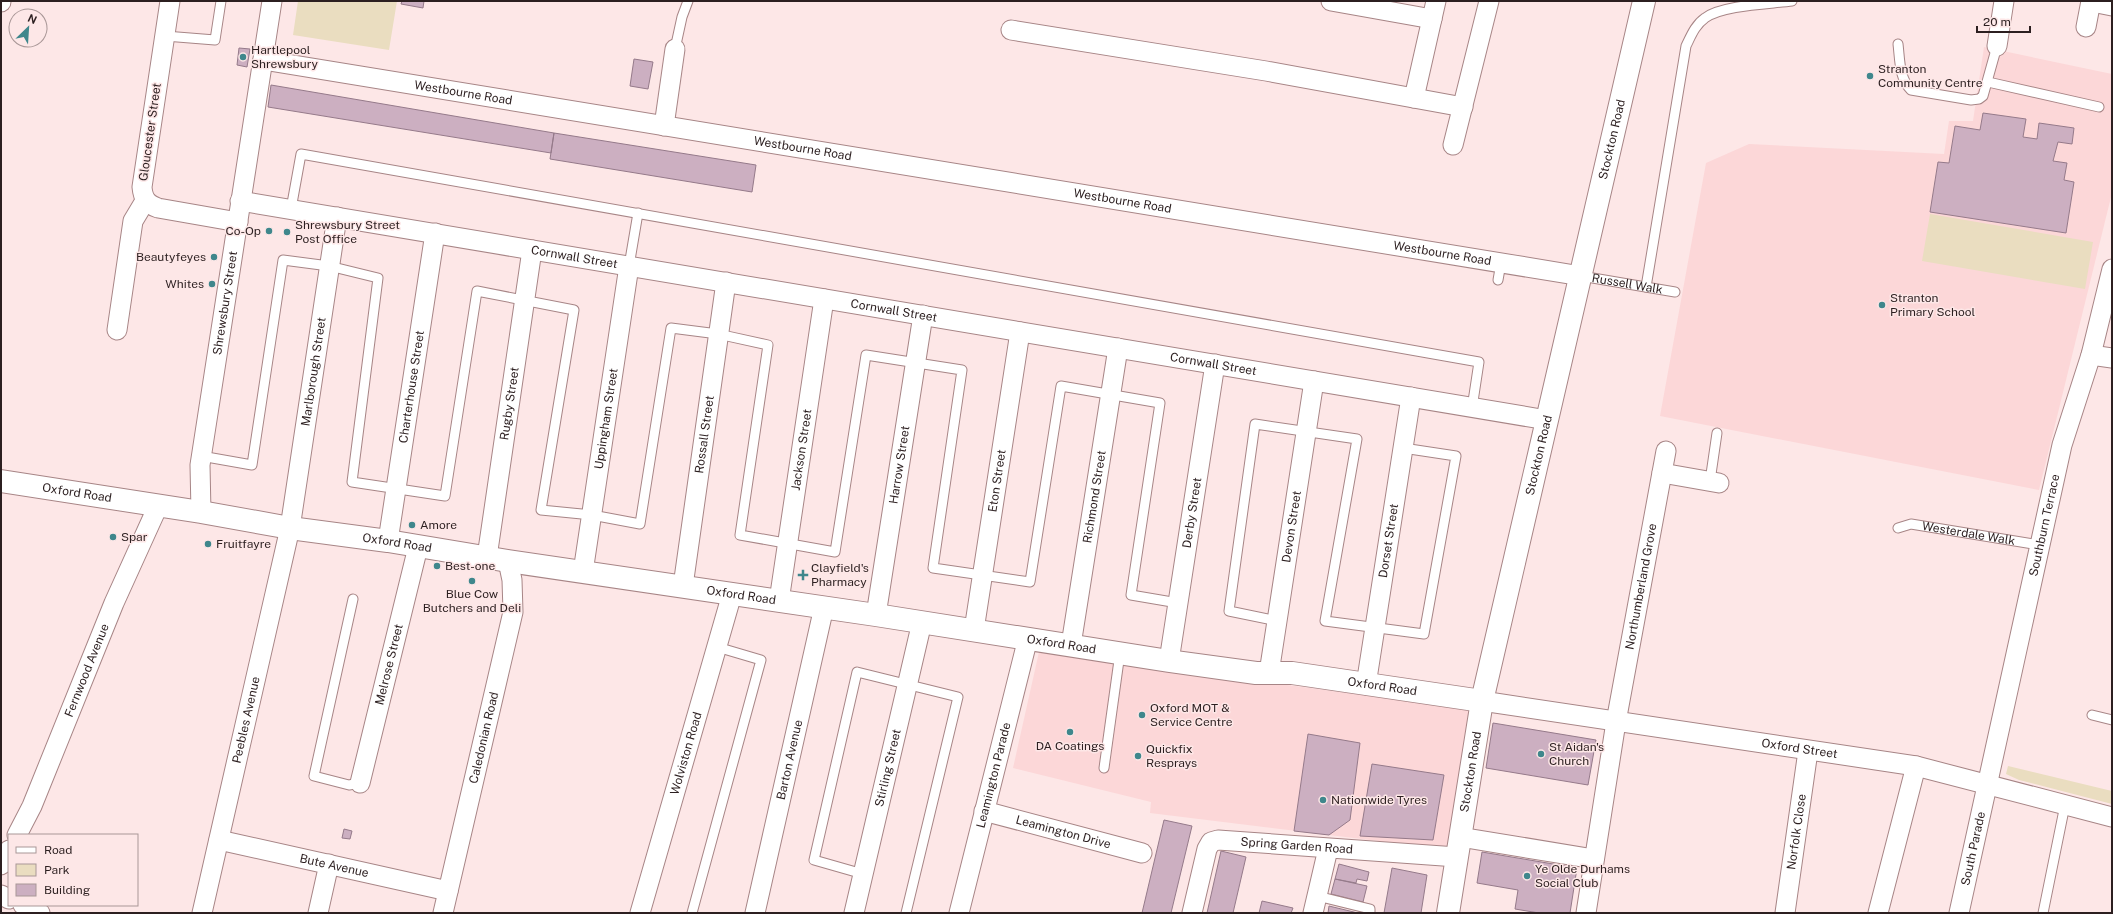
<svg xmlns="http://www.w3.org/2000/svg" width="2113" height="914" viewBox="0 0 2113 914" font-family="'Public Sans',sans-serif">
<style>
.built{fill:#fcd7d8}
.green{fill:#eaddc0}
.building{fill:#ccafc1;stroke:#957a8a}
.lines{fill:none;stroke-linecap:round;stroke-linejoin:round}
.service-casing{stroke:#a78586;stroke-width:11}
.minor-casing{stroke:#a78586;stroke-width:21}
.tertiary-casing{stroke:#a78586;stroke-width:24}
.secondary-casing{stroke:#a78586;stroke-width:24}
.service{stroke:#fff;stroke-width:9}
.minor{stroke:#fff;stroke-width:19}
.tertiary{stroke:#fff;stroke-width:22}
.secondary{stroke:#fff;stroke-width:22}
.poi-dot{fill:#3f878c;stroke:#fde7e7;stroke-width:1.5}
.labels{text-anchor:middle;stroke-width:3;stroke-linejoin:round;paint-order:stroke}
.poi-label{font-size:12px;fill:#2c1f20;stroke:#fde7e7;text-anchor:start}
.street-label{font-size:12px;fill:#2c1f20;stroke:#fde7e7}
</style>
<rect width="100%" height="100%" fill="#fde7e7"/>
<path class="built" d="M1984,47L2112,74V193L2039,490L1660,416L1706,163L1749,144L1944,154L1949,121H1973Z
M1039,652L1476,710L1452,850L1150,813L1151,802L1013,768Z"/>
<path class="green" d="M298,1H397L389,50L293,35Z
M1930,214L2093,242L2085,289L1922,261Z
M2008,766L2112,791V804L2019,780L2006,774Z"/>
<path class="building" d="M402,1H424L423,8L401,4Z
M239,48L250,49L247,67L237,65Z
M634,59L653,62L648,89L630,86Z
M271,85L554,133L551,153L268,107Z
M1983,113L2026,119L2023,137L2037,139L2039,123L2074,128L2072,144L2058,142L2053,161L2067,163L2064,180L2074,182L2066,233L1930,212L1938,162L1949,163L1955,126L1980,130Z
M554,133L756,165L752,192L550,159Z
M1493,723L1596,740L1588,785L1486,768Z
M1308,734L1360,743L1350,820L1329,835L1294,831Z
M1372,764L1444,775L1433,840L1360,836Z
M1164,820L1192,826L1171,913H1142Z
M344,829L352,831L350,839L342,838Z
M1221,851L1246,857L1233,913H1207Z
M1482,852L1577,868L1570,913H1539L1515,909L1518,890L1477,883Z
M1339,864L1369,872L1367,881L1357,879L1356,883L1335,879Z
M1392,868L1427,875L1421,913H1384Z
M1335,879L1367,886L1363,902L1331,894Z
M1262,901L1293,908L1291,913H1259Z
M1329,906L1358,913H1328Z"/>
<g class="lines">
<g class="service-casing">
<g id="service">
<path d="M165,36L215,40L221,1"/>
<path d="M1898,44C1900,60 1899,78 1911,90L1971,100L1979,99L1983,96L1997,46"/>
<path d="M675,49L682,17L688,1"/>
<path d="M1988,82L2099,107"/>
<path d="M291,209L301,154L1479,362L1472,408"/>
<path d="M629,266L638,213"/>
<path id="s1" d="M1581,276L1675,292"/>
<path d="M1498,280L1501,263"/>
<path d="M1646,287L1686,46C1691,36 1695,25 1705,18C1722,5 1770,4 1792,1"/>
<path d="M201,456L252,465L283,260L329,266L378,278L352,482L445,496L477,291L574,310L541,510L592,515L640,524L671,328L718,334L768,345L740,535L835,552L866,355L962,370L933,568L1030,582L1061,386L1160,403L1131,595L1178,603"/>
<path d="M1710,481L1717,433"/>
<path id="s2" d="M1898,528L1911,524L2039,545"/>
<path d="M353,599L314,776L349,785L360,783"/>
<path d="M1277,621L1229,611L1255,424L1357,439L1325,621L1424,634L1456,456L1403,448"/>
<path d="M2092,715L2112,720"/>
<path d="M1104,768L1120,653"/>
<path d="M863,874L814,860L857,672L958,697L906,913"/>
<path d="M1317,896L1370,909V913"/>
<path d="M692,913L761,660L717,647"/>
<path d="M2043,913L2065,805"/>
</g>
</g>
<g class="minor-casing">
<g id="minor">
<path d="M170,1L142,187C143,199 147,204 158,208L238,222"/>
<path d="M1331,1L1432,19"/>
<path d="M1,2V1"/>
<path d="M2092,2L2112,6"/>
<path d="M2086,27L2091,1"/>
<path d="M1011,30L1266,71L1463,107"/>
<path d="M1997,46L2004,1"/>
<path id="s3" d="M263,60L1581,276"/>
<path d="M1414,98L1436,1"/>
<path d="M664,126L675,49"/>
<path d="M1453,145L1489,1"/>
<path id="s4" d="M240,201L1547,420"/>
<path d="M117,330L133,221L145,201"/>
<path d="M2091,355L2112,358"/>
<path d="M1662,473L1719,483"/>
<path id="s5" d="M201,512L200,465L272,1"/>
<path id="s6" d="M388,541L435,233"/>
<path id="s7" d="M487,557L532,250"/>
<path id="s8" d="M583,572L629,266"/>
<path id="s9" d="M683,586L726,282"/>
<path id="s10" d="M779,601L824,299"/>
<path id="s11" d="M876,615L923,315"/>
<path id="s12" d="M974,630L1020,332"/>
<path id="s13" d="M1071,645L1118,348"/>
<path id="s14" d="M1169,661L1215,364"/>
<path id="s15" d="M1269,673L1314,381"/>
<path id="s16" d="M1366,685L1411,397"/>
<path id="s17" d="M1482,701L1916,766L2112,817"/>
<path id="s18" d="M360,783L418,547"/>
<path id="s19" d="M984,811L1142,853"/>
<path id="s20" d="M17,835L32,806L114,603L158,506"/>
<path d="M1460,837L1594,859"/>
<path id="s21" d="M219,840L448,891"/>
<path d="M1,865L9,850"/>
<path d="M1,895L9,899"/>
<path d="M23,905L40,913"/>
<path id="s22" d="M202,913L290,528L337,217"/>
<path d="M318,913L329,864"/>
<path id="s23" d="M443,913L513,612L512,580L508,561"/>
<path id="s24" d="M640,913L732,594"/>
<path id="s25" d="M755,913L824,607"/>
<path id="s26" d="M854,913L922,622"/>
<path id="s27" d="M959,913L1028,638"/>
<path id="s28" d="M1192,913L1207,849L1211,842L1218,840L1457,857"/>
<path d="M1313,913L1328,849"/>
<path id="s29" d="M1586,913L1616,722L1666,451"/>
<path id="s30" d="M1785,913L1808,751"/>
<path d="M1878,913L1916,766"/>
<path id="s31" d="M1959,913L2062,445L2091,355L2112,269"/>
</g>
</g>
<g class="tertiary-casing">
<g id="tertiary">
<path id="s32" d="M1,481L201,512L290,528L388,541L508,561L876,615L1169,661L1256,673H1292L1482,701"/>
</g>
</g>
<g class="secondary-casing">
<g id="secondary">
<path id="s33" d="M1448,913L1482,701L1644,1"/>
</g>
</g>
<use href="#service" class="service"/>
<use href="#minor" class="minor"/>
<use href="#tertiary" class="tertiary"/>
<use href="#secondary" class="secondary"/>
</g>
<g class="poi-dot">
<circle cx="243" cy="57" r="4"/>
<circle cx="1870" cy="76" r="4"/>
<circle cx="269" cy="231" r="4"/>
<circle cx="287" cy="232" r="4"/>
<circle cx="214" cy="257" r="4"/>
<circle cx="212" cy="284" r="4"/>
<circle cx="1882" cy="305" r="4"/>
<circle cx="412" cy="525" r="4"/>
<circle cx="113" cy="537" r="4"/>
<circle cx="208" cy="544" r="4"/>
<circle cx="437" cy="566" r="4"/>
<path d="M801 569h4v4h4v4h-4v4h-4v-4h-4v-4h4z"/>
<circle cx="472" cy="581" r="4"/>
<circle cx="1142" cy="715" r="4"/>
<circle cx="1070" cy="732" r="4"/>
<circle cx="1541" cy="754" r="4"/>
<circle cx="1138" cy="756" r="4"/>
<circle cx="1323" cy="800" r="4"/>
<circle cx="1527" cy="876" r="4"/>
</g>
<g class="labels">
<g class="poi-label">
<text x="251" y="54">Hartlepool<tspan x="251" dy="14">Shrewsbury</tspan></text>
<text x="1878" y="73">Stranton<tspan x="1878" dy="14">Community Centre</tspan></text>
<text x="295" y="229">Shrewsbury Street<tspan x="295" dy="14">Post Office</tspan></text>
<text x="261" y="235" text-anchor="end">Co-Op</text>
<text x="206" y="261" text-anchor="end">Beautyfeyes</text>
<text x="204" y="288" text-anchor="end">Whites</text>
<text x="1890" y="302">Stranton<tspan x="1890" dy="14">Primary School</tspan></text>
<text x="420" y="529">Amore</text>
<text x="121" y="541">Spar</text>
<text x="216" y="548">Fruitfayre</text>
<text x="445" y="570">Best-one</text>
<text x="811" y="572">Clayfield's<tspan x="811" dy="14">Pharmacy</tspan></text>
<text x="472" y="598" text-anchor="middle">Blue Cow<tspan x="472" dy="14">Butchers and Deli</tspan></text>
<text x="1150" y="712">Oxford MOT &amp;<tspan x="1150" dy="14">Service Centre</tspan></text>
<text x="1070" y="750" text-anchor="middle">DA Coatings</text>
<text x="1549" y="751">St Aidan's<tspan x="1549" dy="14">Church</tspan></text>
<text x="1146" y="753">Quickfix<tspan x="1146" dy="14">Resprays</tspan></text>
<text x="1331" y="804">Nationwide Tyres</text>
<text x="1535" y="873">Ye Olde Durhams<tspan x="1535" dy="14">Social Club</tspan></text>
</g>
<g class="street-label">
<text dy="4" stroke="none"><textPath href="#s3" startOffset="203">Westbourne Road</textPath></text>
<text transform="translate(150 132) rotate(-82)" y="4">Gloucester Street</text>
<text dy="4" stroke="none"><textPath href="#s33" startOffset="791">Stockton Road</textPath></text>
<text dy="4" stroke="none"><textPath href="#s3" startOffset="547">Westbourne Road</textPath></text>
<text dy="4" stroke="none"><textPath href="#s3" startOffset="871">Westbourne Road</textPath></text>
<text dy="4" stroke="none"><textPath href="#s3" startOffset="1195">Westbourne Road</textPath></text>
<text dy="4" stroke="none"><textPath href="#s4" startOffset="339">Cornwall Street</textPath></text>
<text dy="4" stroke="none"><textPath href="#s1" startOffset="47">Russell Walk</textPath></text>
<text dy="4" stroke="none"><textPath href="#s5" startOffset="211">Shrewsbury Street</textPath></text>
<text dy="4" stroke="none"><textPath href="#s4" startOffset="663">Cornwall Street</textPath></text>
<text dy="4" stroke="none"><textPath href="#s4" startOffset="987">Cornwall Street</textPath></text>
<text dy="4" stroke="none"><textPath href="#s22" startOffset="553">Marlborough Street</textPath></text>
<text dy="4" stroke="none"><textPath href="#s6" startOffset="156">Charterhouse Street</textPath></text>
<text dy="4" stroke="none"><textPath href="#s7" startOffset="155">Rugby Street</textPath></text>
<text dy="4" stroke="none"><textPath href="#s8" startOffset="155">Uppingham Street</textPath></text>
<text dy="4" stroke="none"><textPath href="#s9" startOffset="153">Rossall Street</textPath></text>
<text dy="4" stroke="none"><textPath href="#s10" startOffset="153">Jackson Street</textPath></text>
<text dy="4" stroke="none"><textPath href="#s33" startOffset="467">Stockton Road</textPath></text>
<text dy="4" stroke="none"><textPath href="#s11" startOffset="152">Harrow Street</textPath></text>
<text dy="4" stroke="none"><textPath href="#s12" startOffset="151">Eton Street</textPath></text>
<text dy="4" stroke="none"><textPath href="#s32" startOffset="77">Oxford Road</textPath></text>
<text dy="4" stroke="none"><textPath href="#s13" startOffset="150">Richmond Street</textPath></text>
<text dy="4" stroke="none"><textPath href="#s14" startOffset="150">Derby Street</textPath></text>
<text dy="4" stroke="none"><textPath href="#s31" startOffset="397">Southburn Terrace</textPath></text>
<text dy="4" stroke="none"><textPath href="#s15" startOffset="148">Devon Street</textPath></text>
<text dy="4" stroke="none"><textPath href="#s2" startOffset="72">Westerdale Walk</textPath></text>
<text dy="4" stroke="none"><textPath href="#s16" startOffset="146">Dorset Street</textPath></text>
<text dy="4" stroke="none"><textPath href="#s32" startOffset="401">Oxford Road</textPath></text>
<text dy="4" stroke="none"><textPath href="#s29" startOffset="331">Northumberland Grove</textPath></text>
<text dy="4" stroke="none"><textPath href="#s32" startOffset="749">Oxford Road</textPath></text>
<text dy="4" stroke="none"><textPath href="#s32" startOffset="1073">Oxford Road</textPath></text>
<text dy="4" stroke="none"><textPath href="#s18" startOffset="122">Melrose Street</textPath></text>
<text dy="4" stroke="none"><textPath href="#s20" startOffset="179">Fernwood Avenue</textPath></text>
<text dy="4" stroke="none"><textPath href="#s32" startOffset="1397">Oxford Road</textPath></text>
<text dy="4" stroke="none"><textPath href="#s22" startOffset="198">Peebles Avenue</textPath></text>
<text dy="4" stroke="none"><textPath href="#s23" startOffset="180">Caledonian Road</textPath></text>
<text dy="4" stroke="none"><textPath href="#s17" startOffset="321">Oxford Street</textPath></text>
<text dy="4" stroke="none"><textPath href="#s24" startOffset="166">Wolviston Road</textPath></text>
<text dy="4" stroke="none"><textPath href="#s25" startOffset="157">Barton Avenue</textPath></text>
<text dy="4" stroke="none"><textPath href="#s26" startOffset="149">Stirling Street</textPath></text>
<text dy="4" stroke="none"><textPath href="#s33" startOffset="143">Stockton Road</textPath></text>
<text dy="4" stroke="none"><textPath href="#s27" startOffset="142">Leamington Parade</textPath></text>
<text dy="4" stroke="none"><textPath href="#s19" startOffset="82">Leamington Drive</textPath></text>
<text dy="4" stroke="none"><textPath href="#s30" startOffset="82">Norfolk Close</textPath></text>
<text dy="4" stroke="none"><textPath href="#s28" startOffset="160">Spring Garden Road</textPath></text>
<text dy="4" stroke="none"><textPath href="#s31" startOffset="66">South Parade</textPath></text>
<text dy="4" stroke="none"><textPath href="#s21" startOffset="118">Bute Avenue</textPath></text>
</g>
</g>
<rect width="2113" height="914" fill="none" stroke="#2c1f20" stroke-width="4"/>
<rect x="8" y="834" width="130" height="72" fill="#fde7e7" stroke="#a99797"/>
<rect x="16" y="847" width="20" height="6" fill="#ffffff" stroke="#a99797"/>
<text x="44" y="854" font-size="12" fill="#2c1f20">Road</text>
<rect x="16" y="864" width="20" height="12" fill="#eaddc0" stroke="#a99797"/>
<text x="44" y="874" font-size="12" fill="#2c1f20">Park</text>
<rect x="16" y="884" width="20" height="12" fill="#ccafc1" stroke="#a99797"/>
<text x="44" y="894" font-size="12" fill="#2c1f20">Building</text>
<g transform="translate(28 28) rotate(25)"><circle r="19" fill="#fde7e7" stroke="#a99797"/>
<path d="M0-3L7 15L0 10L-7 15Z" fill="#3f878c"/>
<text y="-6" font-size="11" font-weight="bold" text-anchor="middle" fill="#2c1f20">N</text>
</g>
<path d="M1977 26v6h53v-6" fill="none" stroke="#2c1f20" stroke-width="2"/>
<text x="1983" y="26" font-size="12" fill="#2c1f20" stroke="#fde7e7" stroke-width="3" paint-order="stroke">20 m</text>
</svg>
